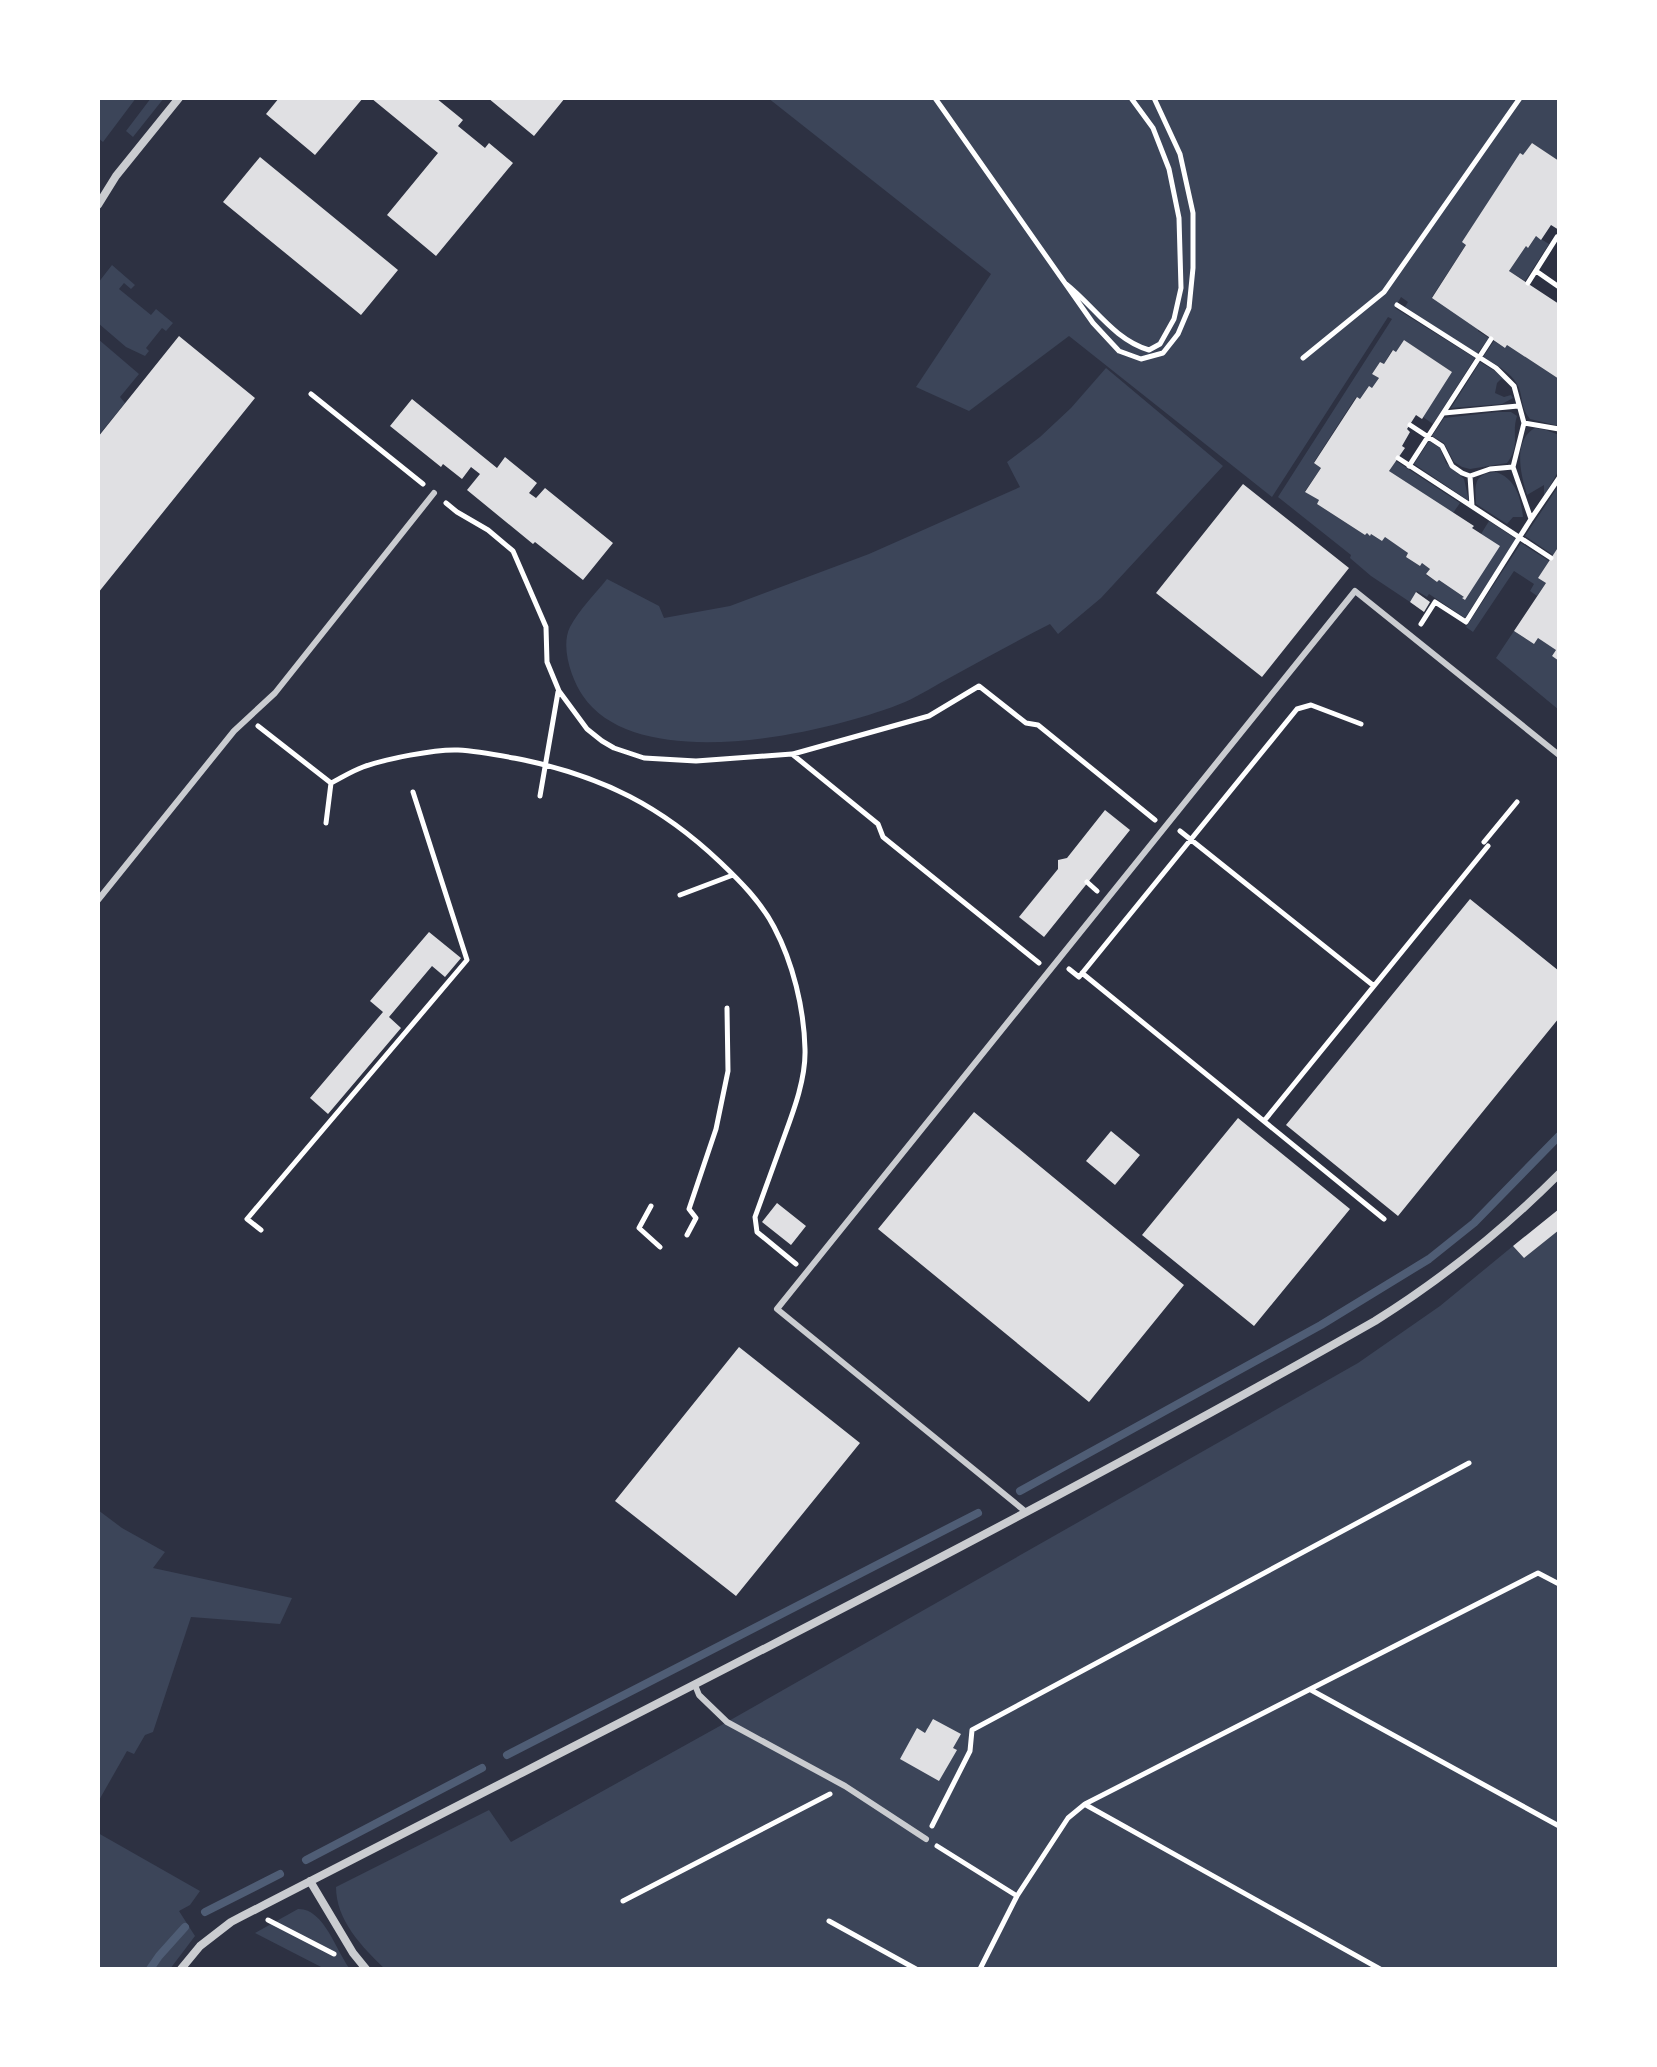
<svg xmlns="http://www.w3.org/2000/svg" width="1657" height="2067" viewBox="0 0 1657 2067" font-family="'Alegreya Sans',sans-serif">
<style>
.green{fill:#3c4559}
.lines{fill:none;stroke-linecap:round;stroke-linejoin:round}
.stream{stroke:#4f5d75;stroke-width:8}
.building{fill:#e0e0e3}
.path{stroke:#fff;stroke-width:5}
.service{stroke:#caccd0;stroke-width:6}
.minor{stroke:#caccd0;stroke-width:8}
</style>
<rect width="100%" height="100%" fill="#2d3142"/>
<path class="green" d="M98,98H136L103,142L98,138Z
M151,98H164L133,137L126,131Z
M768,98H1559V161L1532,143L1432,297L1479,328L1478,331L1489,338L1477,354L1405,307L1408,302L1401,297L1395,308L1475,358L1433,424L1423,417L1452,372L1404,340L1396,352L1392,350L1384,364L1380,362L1372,374L1379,378L1372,388L1368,387L1360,399L1356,397L1314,462L1321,468L1305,491L1319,500L1317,504L1365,535L1367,533L1370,535L1371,534L1382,541L1385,537L1408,553L1406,557L1420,566L1422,563L1430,569L1426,575L1437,582L1439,580L1464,597V600L1499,546L1481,534L1489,521L1516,539L1465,618L1429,594L1427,597L1417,591L1410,602L1371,576L1350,558L1351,555L1278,497L1392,319L1388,317L1272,497L1069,336L969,411L916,387L991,274Z
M1536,236L1549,244L1525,281L1509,271L1526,246L1529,247Z
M112,265L135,285L131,289L124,283L119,289L151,315L156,309L173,323L166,331L162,328L146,348L149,351L145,356L126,347L98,323V283Z
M98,339L139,374L120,397L125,403L98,436Z
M1494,341L1505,348L1507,345L1559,379V426L1530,419C1521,409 1523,399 1519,388C1513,373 1496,365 1483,357Z
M1480,362L1495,371L1506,381L1501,379L1497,383L1495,393L1504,397L1511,395L1513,398L1502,404L1451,408Z
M1106,368L1223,466L1101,598L1058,634L1050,624C1017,641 985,658 953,676C937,684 921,695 905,702C830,733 638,777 583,696C572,680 560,647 570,627C579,610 595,594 607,579L659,606L664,618L730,606L869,554L1020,487L1007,462L1040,437L1071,408Z
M1497,412H1511L1517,416C1511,434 1521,445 1507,463L1470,469L1462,467L1454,462L1444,443L1432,436L1444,418Z
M1535,428L1546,430L1559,435L1558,472L1544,496V485L1527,495C1521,475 1512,441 1535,428Z
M1429,441L1440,448L1446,463L1464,479L1469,501L1414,464Z
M1396,461L1460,503L1453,513L1389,471Z
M1496,472C1516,479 1521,498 1523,517H1513L1507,524L1476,504C1475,486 1473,473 1496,472Z
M1559,485V546L1553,555L1525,536Z
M1521,543L1549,561L1538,578L1546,583L1537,596L1530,591L1534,584L1514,571L1473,632L1466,627Z
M1514,631L1534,644L1538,638L1556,650L1552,656L1559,661V710L1496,658Z
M1559,1230V1969H385C362,1947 336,1920 336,1887L489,1810L511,1842L727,1722L1358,1363L1440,1306L1513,1246L1524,1258Z
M98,1510L122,1528L165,1552L153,1568L292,1598L280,1624L191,1617L153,1732L145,1735L134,1754L127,1751L98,1802Z
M98,1833L200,1891L190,1905L179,1911L195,1936L170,1969H98Z
M298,1909C324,1908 336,1951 350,1969H325L255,1933Z"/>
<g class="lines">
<path class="stream" d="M1020,1491L1321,1325L1429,1259L1474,1223L1559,1136
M507,1755L978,1513
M306,1860L482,1768
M205,1912L280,1874
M150,1969L159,1956L185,1927"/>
</g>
<path class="building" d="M279,98H363L315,155L266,114Z
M371,98H436L463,120L458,126L485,148L489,143L513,163L436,256L387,215L438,153Z
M488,98H565L534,136Z
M1532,143L1559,161V230L1551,225L1541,240L1536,236L1528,248L1526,246L1509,271L1559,304V379L1507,345L1505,348L1432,298L1466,245L1462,242L1520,153L1523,155Z
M260,157L398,270L361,315L223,202Z
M179,336L255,398L98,593V437Z
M1404,340L1452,372L1422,419L1416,415L1407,429L1410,432L1402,446L1405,448L1389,471L1474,526L1472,528L1500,546L1465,600L1462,598L1464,597L1439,580L1437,582L1426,574L1430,569L1422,563L1420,566L1406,557L1408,553L1385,537L1382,541L1371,534L1370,536L1367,533L1365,535L1317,504L1319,500L1305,492L1321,468L1314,463L1357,397L1360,399L1369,386L1372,388L1379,378L1372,374L1380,362L1384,364L1393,350L1396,352Z
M412,399L497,468L505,457L537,483L529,493L536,498L545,488L613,543L583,580L535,542L533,544L467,490L480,474L471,467L462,479L443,464L441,467L390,426Z
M1243,484L1349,568L1262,677L1156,593Z
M1559,546V661L1552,656L1556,650L1538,638L1534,644L1514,631L1546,583L1538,578Z
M1416,592L1430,602L1424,612L1410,602Z
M1105,810L1130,830L1044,937L1019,917L1058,869V860L1067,858Z
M1470,899L1559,971V1018L1398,1216L1286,1125Z
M429,932L461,958L445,977L432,966L389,1017L401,1028L328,1114L310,1098L383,1012L370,1001Z
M974,1112L1184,1285L1089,1402L878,1229Z
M1238,1118L1350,1209L1254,1326L1142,1235Z
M1111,1131L1140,1155L1115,1185L1086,1161Z
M777,1203L806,1226L791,1245L762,1222Z
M1559,1209V1230L1524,1258L1513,1246Z
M739,1347L860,1443L736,1596L615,1501Z
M933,1719L961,1734L953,1748L957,1750L939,1781L900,1759L917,1728L925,1733Z"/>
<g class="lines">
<path class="path" d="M935,98L1093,323L1119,351L1141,359L1163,353L1178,334L1189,308L1193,268V213L1180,154L1154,98
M1536,271L1559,287
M1528,283L1557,237
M1066,284C1094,306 1114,340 1149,350L1160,344L1174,319L1181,288L1179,218L1169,169L1153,128L1131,98
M1397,305L1496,368L1514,386L1524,423L1513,467L1531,519L1466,622L1435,602L1421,624
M1303,358L1384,292L1520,98
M311,394L423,484
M1444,413L1518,406
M1524,423L1559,429
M1410,425L1442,446L1452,466L1462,473L1470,476L1490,469L1513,467
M1398,458L1551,558
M1409,466L1491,339
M1470,476L1472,506
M446,503L457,512L488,530L513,551L546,627L547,662L559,691L587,729L602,741L614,748L644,758L696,761L792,754L878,824L883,837L1039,963
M1531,519L1559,478
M258,726L331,783
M793,754L929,716L979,686L1026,723L1038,725L1155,820
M540,796L558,692
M326,823L331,783C341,778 352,771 363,767C385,759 435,749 458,750C480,751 503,756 524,760C603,777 661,806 720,862C740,881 761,902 774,927C793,963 804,1008 805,1049C806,1078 794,1110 784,1137C774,1164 765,1190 755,1217L757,1232L796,1264
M1180,831L1374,986
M1484,842L1517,802
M1087,882L1097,891
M680,895L733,875
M1069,969L1079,977L1297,709L1311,705L1361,724
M1082,973L1384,1219
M1264,1121L1488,846
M651,1206L639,1228L660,1247
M261,1230L247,1219L467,960L413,792
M687,1235L696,1218L689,1209L716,1129L728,1071L727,1008
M1311,1690L1559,1826
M1086,1805L1380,1969
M932,1826L970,1751L972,1730L1469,1463
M937,1846L1017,1896
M623,1901L830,1794
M268,1920L334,1954
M829,1921L916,1969
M980,1969L1017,1896L1068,1818L1085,1804L1538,1573L1559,1584"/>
<path class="service" d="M98,900L234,731L275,693L434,493
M1026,1512L777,1309L1355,591L1559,755
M695,1685L699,1695L727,1722L845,1786L926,1839"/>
<path class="minor" d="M98,205L116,176L179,98
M310,1881L353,1953L366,1969
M181,1969L200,1946L231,1922C614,1724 1001,1534 1375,1321C1442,1279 1503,1230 1559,1174"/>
</g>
<rect width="1657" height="2067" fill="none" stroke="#ffffff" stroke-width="200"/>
</svg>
